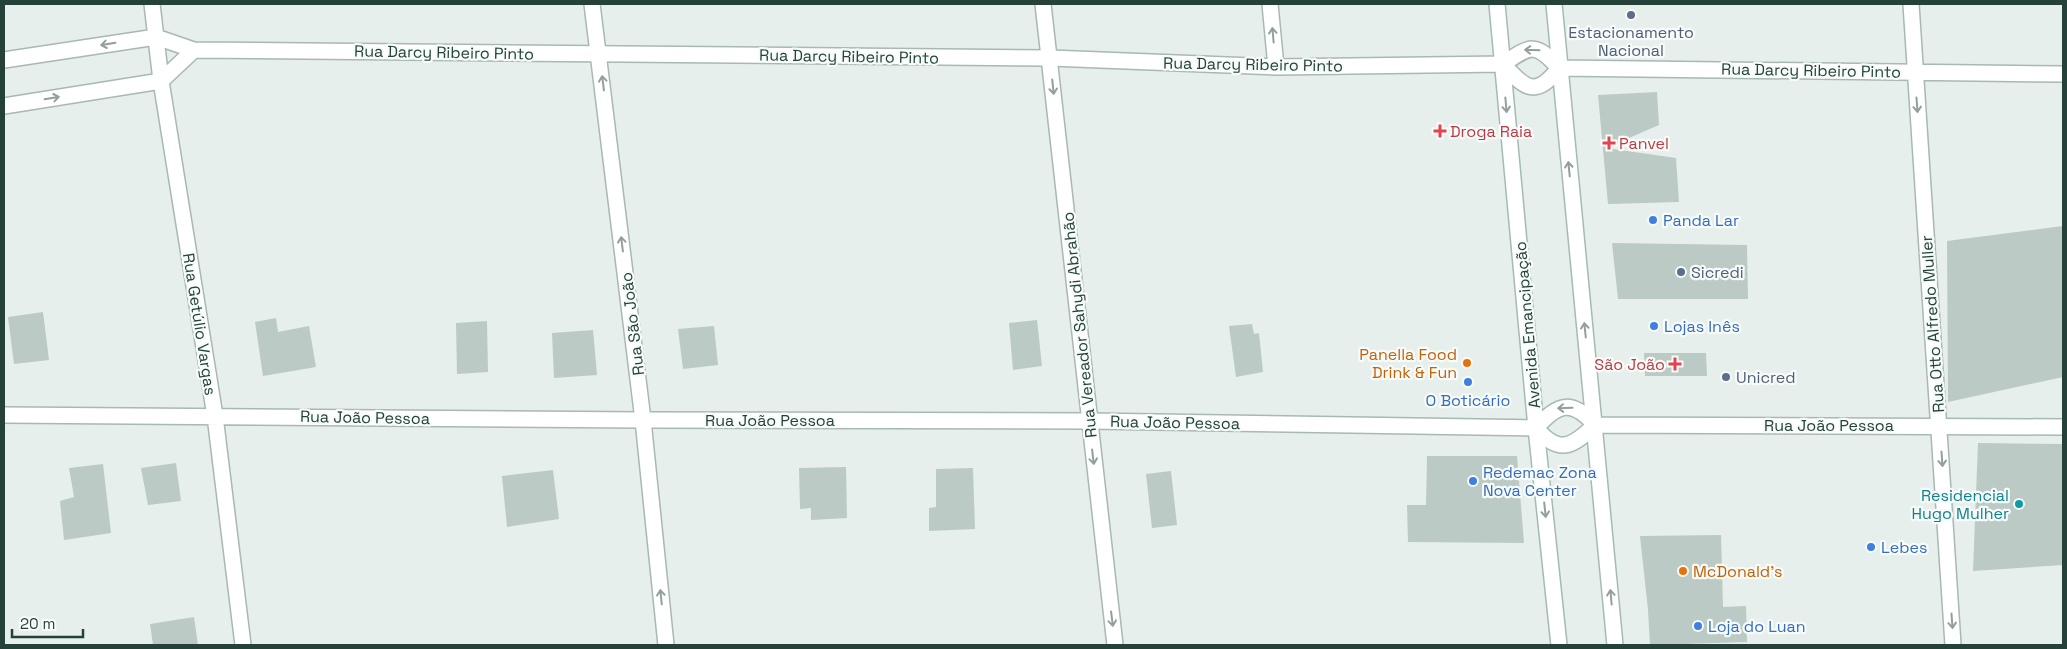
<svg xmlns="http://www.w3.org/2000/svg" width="2067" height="649" viewBox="0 0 2067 649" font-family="'Space Grotesk',sans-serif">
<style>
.building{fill:#bbcac4}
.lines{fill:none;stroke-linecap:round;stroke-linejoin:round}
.minor-casing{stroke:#a8b8b2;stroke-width:18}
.tertiary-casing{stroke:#a8b8b2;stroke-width:18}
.secondary-casing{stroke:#a4bbb3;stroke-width:18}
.minor{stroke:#fff;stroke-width:15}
.tertiary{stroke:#fff;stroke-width:15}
.secondary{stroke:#fff;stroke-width:15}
.oneway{stroke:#92a09c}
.service-dot{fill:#5c6f8a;stroke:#f7fbf9;stroke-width:2}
.health-dot{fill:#e0444e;stroke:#f7fbf9;stroke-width:2}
.shop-dot{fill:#3f7fe0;stroke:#f7fbf9;stroke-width:2}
.food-dot{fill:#e8710a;stroke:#f7fbf9;stroke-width:2}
.culture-dot{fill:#0f9aa8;stroke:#f7fbf9;stroke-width:2}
.labels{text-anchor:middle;stroke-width:4.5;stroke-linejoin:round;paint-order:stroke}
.service-label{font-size:16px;fill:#4e5e75;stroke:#f7fbf9;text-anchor:start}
.street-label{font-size:16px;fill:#24423a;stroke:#f7fbf9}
.health-label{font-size:16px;fill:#be3a42;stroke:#f7fbf9;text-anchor:start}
.shop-label{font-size:16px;fill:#366cbe;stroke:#f7fbf9;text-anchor:start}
.food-label{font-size:16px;fill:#c56008;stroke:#f7fbf9;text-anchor:end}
.culture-label{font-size:16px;fill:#0d838f;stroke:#f7fbf9;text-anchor:end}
</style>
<rect width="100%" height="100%" fill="#e6efeb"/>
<path class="building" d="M1657,92L1659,125L1606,148L1676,158L1679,202L1608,204L1598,95Z
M2063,226V377L1948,402L1947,241Z
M1612,243L1747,245L1748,299H1618Z
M43,312L49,360L14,364L8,317Z
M276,318L278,332L309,326L316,367L263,376L255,322Z
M1037,320L1042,366L1013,370L1009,323Z
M487,321L488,372L457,374L456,323Z
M1252,324L1254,334L1259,333L1263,372L1236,377L1229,326Z
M714,326L718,365L683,369L678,329Z
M593,330L597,375L554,378L552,333Z
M1644,353H1706L1707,376H1645Z
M1978,443L2063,444V565L1973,571Z
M1427,456H1517L1524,543L1408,542L1407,505H1426Z
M176,463L181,501L148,505L141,468Z
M103,464L111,533L64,540L60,501L74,497L69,468Z
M846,467L847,518L811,520V508L800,509L799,468Z
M973,468L975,529L929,531V508L936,507V469Z
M553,470L559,519L507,527L502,476Z
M1171,471L1177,525L1152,528L1146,474Z
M1721,535L1723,607L1746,606L1747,642L1650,645L1648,610L1640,536Z
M194,617L198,645H153L150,624Z"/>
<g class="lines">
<g class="minor-casing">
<path id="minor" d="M152,4L161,81L215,416L243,645
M1270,4L1276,67
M1911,4L1953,645
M4,60L156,37L194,50L1050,58L1276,67L1503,64C1530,46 1535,41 1559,68L2063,74
M1503,64C1525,89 1536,98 1559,68
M4,106L161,81L194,50
M4,415L643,420L1089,421L1536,428"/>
</g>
<g class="tertiary-casing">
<path id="tertiary" d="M592,4L643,420L666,645
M1043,4L1115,645
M1595,425C1572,399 1558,403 1536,428C1559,455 1572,447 1595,425L2063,427"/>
</g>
<g class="secondary-casing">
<path id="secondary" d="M1497,4L1536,428L1559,645
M1554,4L1615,645"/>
</g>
<use href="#minor" class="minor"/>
<use href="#tertiary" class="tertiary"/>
<use href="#secondary" class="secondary"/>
</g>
<defs><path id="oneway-shaft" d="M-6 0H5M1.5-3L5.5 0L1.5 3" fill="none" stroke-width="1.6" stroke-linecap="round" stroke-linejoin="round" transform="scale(1.25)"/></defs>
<g class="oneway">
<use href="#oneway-shaft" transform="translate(1273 35) rotate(-95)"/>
<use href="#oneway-shaft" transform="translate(108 44) rotate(171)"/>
<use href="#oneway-shaft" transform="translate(1532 50) rotate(-178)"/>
<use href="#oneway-shaft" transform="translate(603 83) rotate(-97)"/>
<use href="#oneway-shaft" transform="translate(1053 87) rotate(84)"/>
<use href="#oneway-shaft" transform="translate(52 98) rotate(-9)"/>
<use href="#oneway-shaft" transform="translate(1506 105) rotate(85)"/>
<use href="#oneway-shaft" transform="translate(1917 105) rotate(86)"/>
<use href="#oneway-shaft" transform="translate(1569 169) rotate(-96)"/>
<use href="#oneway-shaft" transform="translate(622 244) rotate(-97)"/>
<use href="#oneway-shaft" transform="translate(1585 330) rotate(-96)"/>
<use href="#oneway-shaft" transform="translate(1565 408) rotate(178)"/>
<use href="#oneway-shaft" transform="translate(1093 457) rotate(83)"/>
<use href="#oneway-shaft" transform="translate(1942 459) rotate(86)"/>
<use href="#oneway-shaft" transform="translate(1545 510) rotate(84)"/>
<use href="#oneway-shaft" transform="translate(661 597) rotate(-96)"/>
<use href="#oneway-shaft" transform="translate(1611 597) rotate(-95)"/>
<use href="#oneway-shaft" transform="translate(1112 619) rotate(83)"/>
<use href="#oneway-shaft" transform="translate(1952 621) rotate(86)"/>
</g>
<g class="service-dot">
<circle cx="1631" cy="15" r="5"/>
<circle cx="1681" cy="272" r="5"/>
<circle cx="1726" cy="377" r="5"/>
</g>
<g class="health-dot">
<path d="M1437.5 123.5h5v5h5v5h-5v5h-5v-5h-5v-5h5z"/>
<path d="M1606.5 135.5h5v5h5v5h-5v5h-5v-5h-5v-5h5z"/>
<path d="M1672.5 356.5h5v5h5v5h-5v5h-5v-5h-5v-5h5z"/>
</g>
<g class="shop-dot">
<circle cx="1653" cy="220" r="5"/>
<circle cx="1654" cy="326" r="5"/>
<circle cx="1468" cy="382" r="5"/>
<circle cx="1473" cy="481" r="5"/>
<circle cx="1871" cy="547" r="5"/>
<circle cx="1698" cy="626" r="5"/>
</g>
<g class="food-dot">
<circle cx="1467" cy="363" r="5"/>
<circle cx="1683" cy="571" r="5"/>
</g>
<circle class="culture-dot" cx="2019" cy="504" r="5"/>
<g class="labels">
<g class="service-label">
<text x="1631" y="38" text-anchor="middle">Estacionamento<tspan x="1631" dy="18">Nacional</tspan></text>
<text x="1691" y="278">Sicredi</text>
<text x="1736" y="383">Unicred</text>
</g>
<g class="street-label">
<text transform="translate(444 52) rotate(1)" y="6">Rua Darcy Ribeiro Pinto</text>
<text transform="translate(849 56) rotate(1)" y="6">Rua Darcy Ribeiro Pinto</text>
<text transform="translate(1253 64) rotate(1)" y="6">Rua Darcy Ribeiro Pinto</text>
<text transform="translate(1811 70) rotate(1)" y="6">Rua Darcy Ribeiro Pinto</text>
<text transform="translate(200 324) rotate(81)" y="6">Rua Getúlio Vargas</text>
<text transform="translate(632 324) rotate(-97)" y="6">Rua São João</text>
<text transform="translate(1932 324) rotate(-94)" y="6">Rua Otto Alfredo Muller</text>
<text transform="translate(1079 325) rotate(-96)" y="6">Rua Vereador Sahydi Abrahão</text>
<text transform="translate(1527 325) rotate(-95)" y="6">Avenida Emancipação</text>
<text transform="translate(365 417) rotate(1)" y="6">Rua João Pessoa</text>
<text x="770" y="426">Rua João Pessoa</text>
<text transform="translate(1175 422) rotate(1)" y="6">Rua João Pessoa</text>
<text x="1829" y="431">Rua João Pessoa</text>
</g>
<g class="health-label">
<text x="1450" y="137">Droga Raia</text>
<text x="1619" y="149">Panvel</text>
<text x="1665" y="370" text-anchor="end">São João</text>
</g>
<g class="shop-label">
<text x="1663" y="226">Panda Lar</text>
<text x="1664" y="332">Lojas Inês</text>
<text x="1468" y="406" text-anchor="middle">O Boticário</text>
<text x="1483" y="478">Redemac Zona<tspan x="1483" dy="18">Nova Center</tspan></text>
<text x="1881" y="553">Lebes</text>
<text x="1708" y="632">Loja do Luan</text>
</g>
<g class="food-label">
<text x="1457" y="360">Panella Food<tspan x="1457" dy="18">Drink &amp; Fun</tspan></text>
<text x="1693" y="577" text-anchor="start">McDonald's</text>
</g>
<g class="culture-label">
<text x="2009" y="501">Residencial<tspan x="2009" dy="18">Hugo Mulher</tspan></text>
</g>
</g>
<rect width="2067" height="649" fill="none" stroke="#24423a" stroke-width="10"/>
<path d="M12 629v8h71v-8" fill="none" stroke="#24423a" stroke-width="2.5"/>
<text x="20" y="629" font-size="15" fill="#24423a" stroke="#f7fbf9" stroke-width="4" paint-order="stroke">20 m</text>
</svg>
